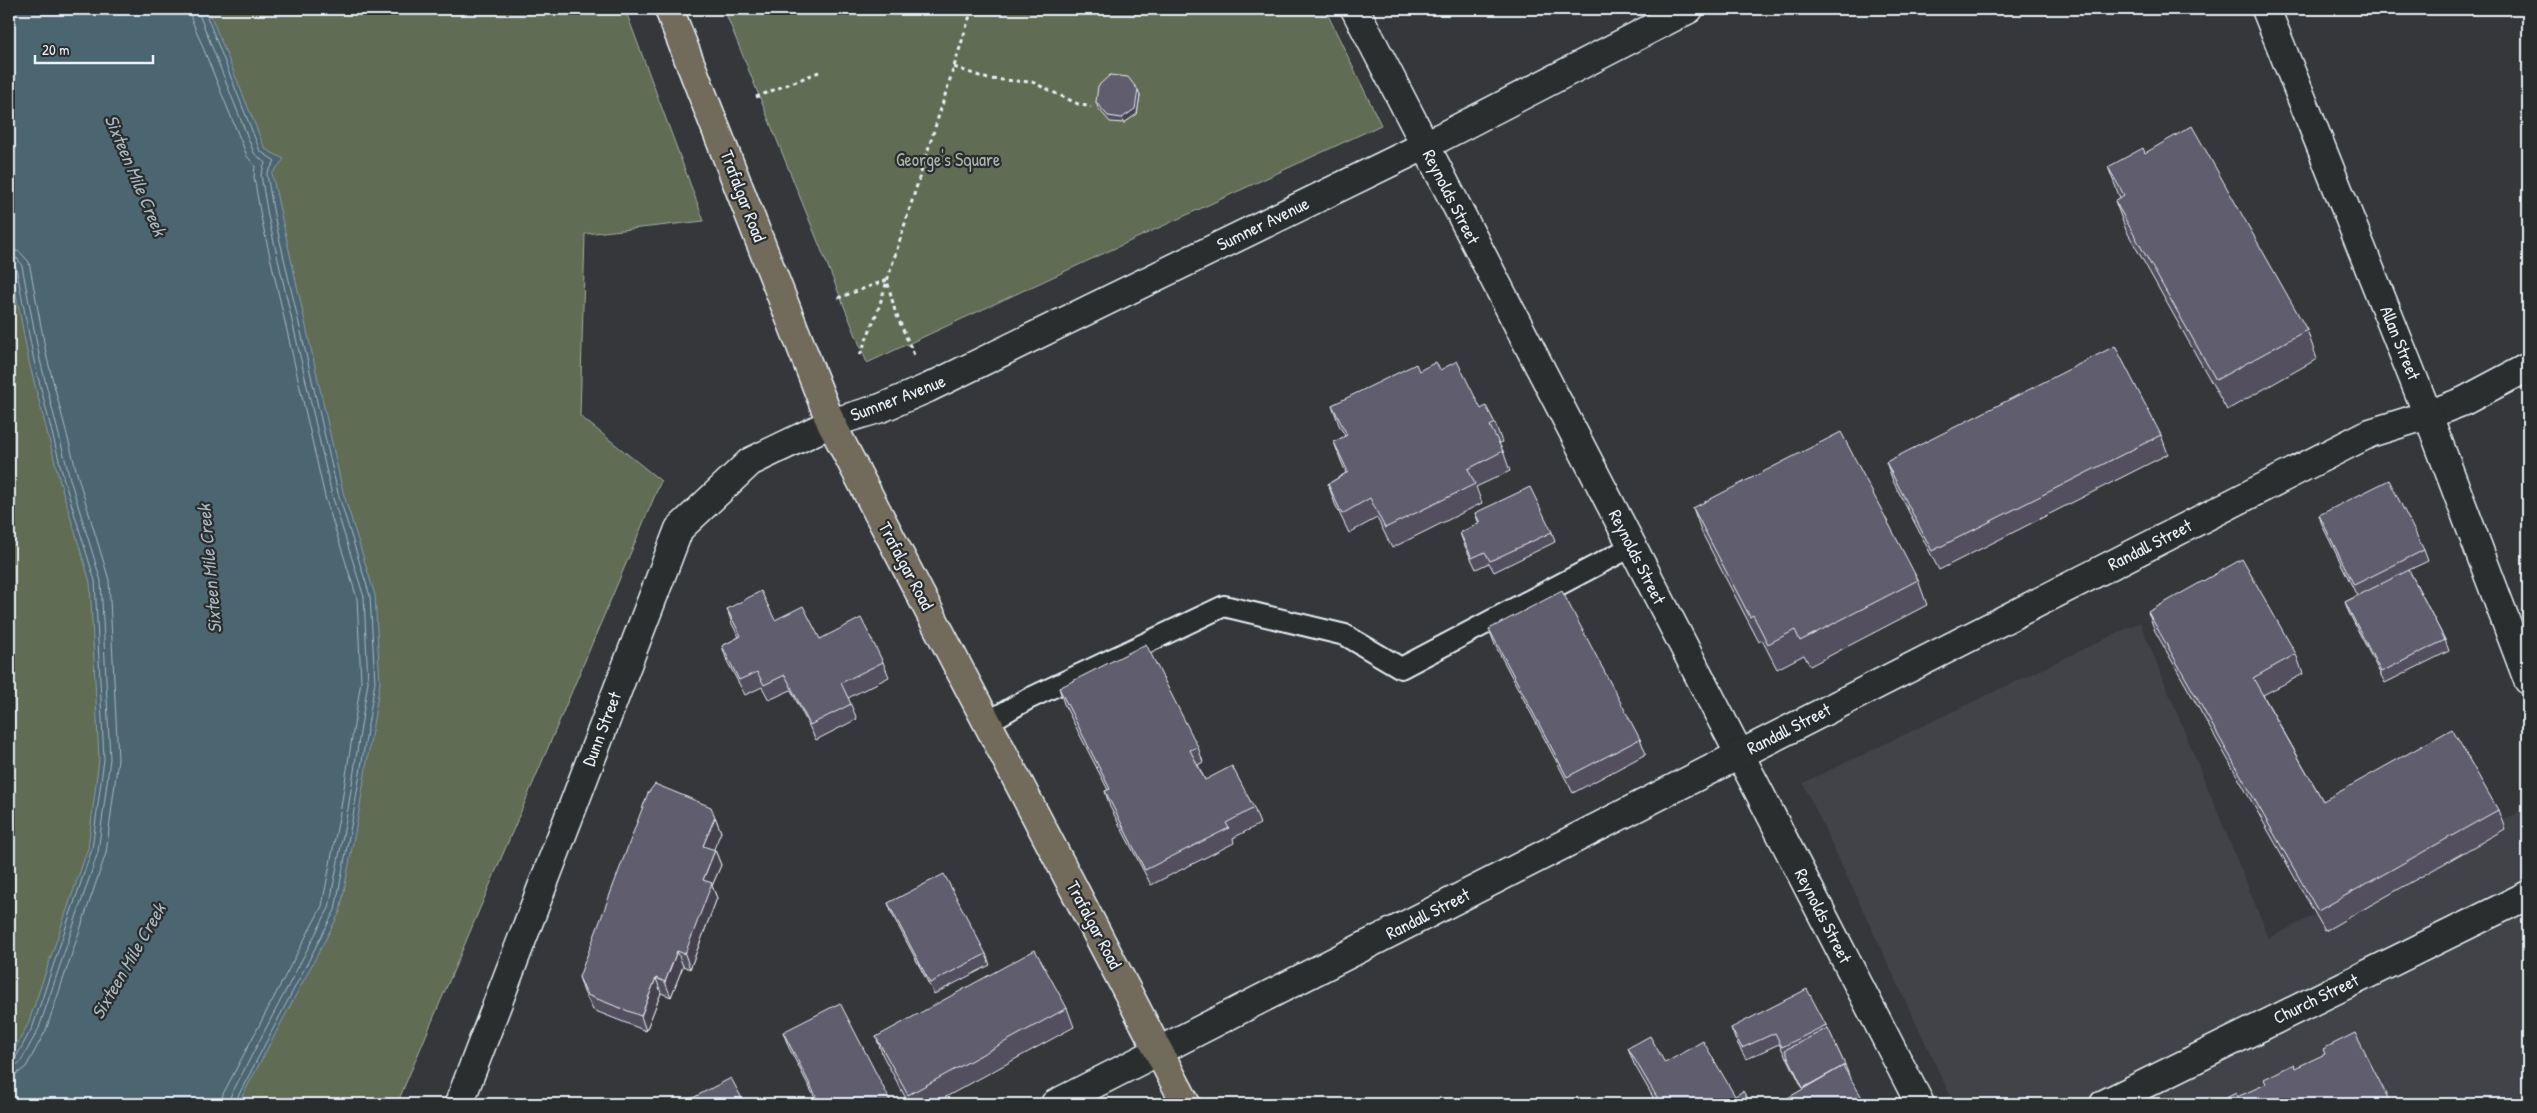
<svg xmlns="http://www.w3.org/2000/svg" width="2537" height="1113" viewBox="0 0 2537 1113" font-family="'Patrick Hand',sans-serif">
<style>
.built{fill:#42424a}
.green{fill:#606c53;stroke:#a4aea6}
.water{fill:#4c6571;stroke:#8a9da7}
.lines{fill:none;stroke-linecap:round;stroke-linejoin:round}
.shore{stroke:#aab9c2;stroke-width:1}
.service-casing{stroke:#e8f1f8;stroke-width:24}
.minor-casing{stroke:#e8f1f8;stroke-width:31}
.tertiary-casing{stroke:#e8f1f8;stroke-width:31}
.primary-casing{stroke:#e8f1f8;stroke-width:31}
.path{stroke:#e8f1f8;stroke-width:3;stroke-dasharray:4 4;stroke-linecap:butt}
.service{stroke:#2a2d2e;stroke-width:20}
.minor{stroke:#2a2d2e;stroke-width:28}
.tertiary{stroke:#2a2d2e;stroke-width:28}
.primary{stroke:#726b5a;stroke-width:28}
.wall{fill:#53505f;stroke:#e8f1f8}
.shaded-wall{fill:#44414d;stroke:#e8f1f8}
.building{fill:#615d6e;stroke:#e8f1f8}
.labels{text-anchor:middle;stroke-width:4.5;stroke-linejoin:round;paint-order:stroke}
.park-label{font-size:18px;fill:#abb5ae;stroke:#2a2d2e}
.street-label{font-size:18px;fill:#e8f1f8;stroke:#2a2d2e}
.water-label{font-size:19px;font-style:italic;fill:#aab9c2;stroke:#2a2d2e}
</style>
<rect width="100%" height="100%" fill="#35373b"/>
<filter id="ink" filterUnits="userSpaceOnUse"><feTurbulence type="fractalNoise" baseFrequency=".02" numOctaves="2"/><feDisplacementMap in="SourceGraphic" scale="10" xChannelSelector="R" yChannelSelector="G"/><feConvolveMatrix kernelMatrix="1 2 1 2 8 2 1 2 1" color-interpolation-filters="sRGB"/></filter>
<g filter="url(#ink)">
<path class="built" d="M2140,622L2269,938L2527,808L2528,1104H1954L1803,783Z"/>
<path class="green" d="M9,9H625L704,221L585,234L580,416L661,481L397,1104H9Z
M724,9H1325L1381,125L867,363Z"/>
<path class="water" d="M9,9H208L265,149L284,159L272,174L343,492L375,595L380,682L359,811L340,912L238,1104H9V1060L28,1024L88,848L99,759L90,582L60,482L29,362L9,255Z"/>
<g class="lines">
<path class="shore" d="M190,9L191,18L247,156L255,166L254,177L261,217L325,497L357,598L361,681L341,807L322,906L223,1094L221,1104
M197,9L254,153L265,163L261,175L268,216L332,495L364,597L368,682L348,809L329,908L230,1097L228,1104
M204,9L260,151L275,161L267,174L274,215L338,493L370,596L375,682L354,810L335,910L234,1104
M9,249L20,252L29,262L47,358L78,477L109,580L118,759L106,853L46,1030L26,1067L18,1073L9,1075
M9,256L18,259L22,266L40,360L70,479L101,581L110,759L98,852L39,1028L20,1063L9,1067
M9,263L16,267L34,361L64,480L95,581L104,759L92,849L33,1026L15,1059L9,1061"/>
<g class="service-casing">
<path id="service" d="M988,722L1026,700L1224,606L1345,635L1401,668L1631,547"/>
</g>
<g class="minor-casing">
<path id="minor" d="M1355,9L1920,1104
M2428,415L2464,401L2528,367
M459,1104L679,529L750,462L831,423L881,408L928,388L1424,146L1689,9"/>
</g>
<g class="tertiary-casing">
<path id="tertiary" d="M2266,9L2428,415L2528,680
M1055,1104L2370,433L2428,415
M2104,1104L2528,895"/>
</g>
<g class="primary-casing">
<path id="primary" d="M669,9L831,423L1186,1104"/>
</g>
<path class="path" d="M954,67L988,79L1032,82L1078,104L1091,107
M756,97L819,72
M838,298L887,280L895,311L914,355
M860,355L878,310L972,9"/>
<use href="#service" class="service"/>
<use href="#minor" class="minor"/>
<use href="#tertiary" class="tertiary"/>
<use href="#primary" class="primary"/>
</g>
<path class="wall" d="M1138,90L1140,95L1137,114L1124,123L1110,122L1098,108L1096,102Z
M2145,153L2307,330L2317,359L2227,410L2126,230L2115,201L2120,198L2108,167Z
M1440,370L1481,409L1495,423L1502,442L1499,444L1503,451L1510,471L1476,487L1482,503L1392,548L1377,518L1349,533L1335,504L1328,484L1346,473L1341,461L1334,442L1345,436L1339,425L1332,405L1419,371Z
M2161,435L2168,454L1939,570L1893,481L1886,462Z
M1693,508L1918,580L1927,605L1810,666L1804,655L1777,669L1762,640L1759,642L1702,533Z
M1475,513L1552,532L1555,542L1494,572L1489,563L1476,569L1464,544L1460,533L1479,524Z
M2319,515L2424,550L2428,561L2409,570L2445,640L2449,651L2385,683L2349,613L2345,602L2357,596L2322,525Z
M727,609L775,620L820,639L883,662L889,677L848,698L857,719L816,740L791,690L769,700L762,687L745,695L727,661L722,646L739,637L732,624Z
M2148,612L2296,654L2303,674L2263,695L2323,801L2498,810L2505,829L2325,931L2155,631Z
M1489,629L1640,739L1646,754L1573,793L1495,645Z
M1059,688L1198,747L1203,762L1198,765L1205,780L1254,808L1260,824L1233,838L1234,843L1151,885L1110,807L1105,791L1108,790L1064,704Z
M715,817L721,832L713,849L715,850L721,865L712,886L717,898L690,969L683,966L671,997L661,993L646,1031L593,1010L584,992L579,977Z
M888,903L986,954L990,965L934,994L892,914Z
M1067,1008L1074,1027L933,1104H909L883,1056L876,1037Z
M1826,1025L1845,1065L1849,1075L1803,1089L1787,1057H1786L1779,1044L1746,1059L1735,1039L1731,1028Z
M783,1032L892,1104H818L789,1048Z
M1628,1048L1665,1063L1751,1104H1657L1634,1064Z"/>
<path class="shaded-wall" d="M1138,90L1140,95L1137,114L1124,123L1122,118Z
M715,817L721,832L709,861L703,846Z
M715,850L721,865L712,886L717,898L690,969L685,954L703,880Z
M677,951L683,966L671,997L665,982Z
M656,978L661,993L646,1031L641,1016Z"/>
<path class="building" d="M1110,75L1128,77L1138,90L1135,109L1122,118L1108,116L1096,102L1098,86Z
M2192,126L2307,330L2216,380L2115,201L2124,195L2108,167L2143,148L2145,153Z
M2115,346L2161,435L1932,551L1886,462Z
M1457,361L1481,409L1486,406L1495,423L1490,426L1503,451L1468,469L1475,484L1385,528L1370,498L1342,514L1328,484L1348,472L1334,442L1347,435L1332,405L1416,364L1419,371L1436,362L1440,370Z
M1841,432L1918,580L1800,641L1795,630L1768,644L1753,615L1750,617L1693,508Z
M2389,480L2424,550L2354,585L2319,515Z
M1530,487L1552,532L1490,561L1485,552L1472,558L1460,533L1480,523L1475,513Z
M2242,559L2296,654L2253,678L2323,801L2452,729L2498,810L2318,911L2148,612Z
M2409,570L2445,640L2381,672L2345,602Z
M761,591L775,620L803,606L820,639L861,618L883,662L841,683L851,704L810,725L785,675L764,685L757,672L739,680L722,646L741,636L727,609Z
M1562,591L1640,739L1567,777L1489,629Z
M1146,644L1198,747L1190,750L1205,780L1232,766L1254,808L1226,823L1229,828L1145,870L1105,791L1110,789L1059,688Z
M655,784L711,807L715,817L703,846L715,850L703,880L712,883L685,954L677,951L665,982L656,978L641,1016L587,995L579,977L648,793Z
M944,874L986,954L930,983L888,903Z
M1035,950L1067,1008L908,1095L876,1037Z
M1807,989L1826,1025L1782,1047L1775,1033L1742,1048L1731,1028Z
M840,1003L892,1104H820L783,1032Z
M1828,1028L1845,1065L1843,1066L1803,1088L1785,1050Z
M2355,1033L2391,1104H2214L2236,1093L2237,1097L2266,1084L2264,1079L2294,1064L2295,1068L2325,1054L2323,1049Z
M1650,1036L1665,1063L1703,1041L1735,1096L1743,1091L1751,1104H1661L1628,1048Z
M1843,1066L1866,1104H1777Z
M731,1078L745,1104H684L683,1103Z"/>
</g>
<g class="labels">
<g class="park-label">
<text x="948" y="166">George's Square</text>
</g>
<g class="street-label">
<text transform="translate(743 196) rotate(69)" y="6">Trafalgar Road</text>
<text transform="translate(1451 197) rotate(63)" y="6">Reynolds Street</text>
<text transform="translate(1263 224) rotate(-26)" y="6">Sumner Avenue</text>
<text transform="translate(2400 343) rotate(68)" y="6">Allan Street</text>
<text transform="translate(898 398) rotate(-21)" y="6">Sumner Avenue</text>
<text transform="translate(2150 545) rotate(-27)" y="6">Randall Street</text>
<text transform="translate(1637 557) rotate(63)" y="6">Reynolds Street</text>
<text transform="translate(906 566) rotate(62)" y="6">Trafalgar Road</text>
<text transform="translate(602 729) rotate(-69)" y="6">Dunn Street</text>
<text transform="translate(1789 729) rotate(-27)" y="6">Randall Street</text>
<text transform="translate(1428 914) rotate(-27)" y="6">Randall Street</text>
<text transform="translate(1823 916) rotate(63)" y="6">Reynolds Street</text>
<text transform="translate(1094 925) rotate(62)" y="6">Trafalgar Road</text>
<text transform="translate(2316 999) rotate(-26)" y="6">Church Street</text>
</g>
<g class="water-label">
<text transform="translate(136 175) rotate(67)" y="7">Sixteen Mile Creek</text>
<text transform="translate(209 569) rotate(-95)" y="7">Sixteen Mile Creek</text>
<text transform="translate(128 961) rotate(-60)" y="7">Sixteen Mile Creek</text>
</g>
</g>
<rect width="2537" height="1113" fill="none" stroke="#2a2d2e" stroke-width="30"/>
<rect x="15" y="15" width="2507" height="1083" fill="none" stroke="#e8f1f8" stroke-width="2" filter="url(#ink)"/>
<path d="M35 55v8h118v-8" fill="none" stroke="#e8f1f8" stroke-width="2.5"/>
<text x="42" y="55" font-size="15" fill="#e8f1f8" stroke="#2a2d2e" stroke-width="4" paint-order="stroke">20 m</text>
</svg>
